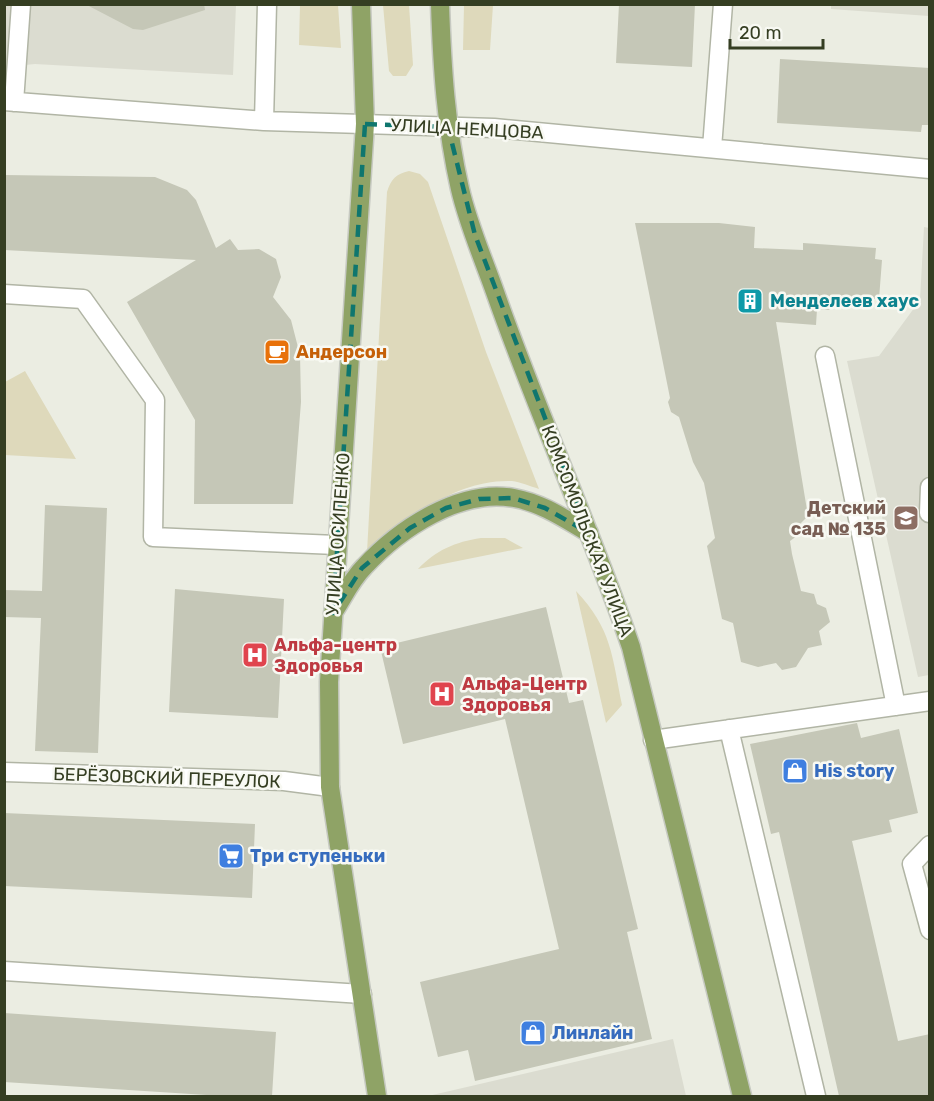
<svg xmlns="http://www.w3.org/2000/svg" width="934" height="1101" viewBox="0 0 934 1101" font-family="Rubik,sans-serif">
<style>
.built{fill:#dbdcd0}
.green{fill:#ded9bb}
.building{fill:#c5c7b7}
.lines{fill:none;stroke-linecap:round;stroke-linejoin:round}
.minor-casing{stroke:#b1b5a5;stroke-width:21}
.major-casing{stroke:#c6c9c1;stroke-width:21}
.minor{stroke:#fff;stroke-width:18}
.major{stroke:#8fa366;stroke-width:18}
.marked{fill:none;stroke:#0f766e;stroke-width:4.5;stroke-dasharray:12 8;stroke-linejoin:round}
.labels{text-anchor:middle;stroke-width:5;stroke-linejoin:round;paint-order:stroke}
.street-label{font-size:18px;fill:#353e22;stroke:#f8f9f3}
.culture-label{font-size:18px;font-weight:bold;fill:#0d838f;stroke:#f8f9f3;text-anchor:start}
.food-label{font-size:18px;font-weight:bold;fill:#c56008;stroke:#f8f9f3;text-anchor:start}
.education-label{font-size:18px;font-weight:bold;fill:#785e54;stroke:#f8f9f3;text-anchor:end}
.health-label{font-size:18px;font-weight:bold;fill:#be3a42;stroke:#f8f9f3;text-anchor:start}
.shop-label{font-size:18px;font-weight:bold;fill:#366cbe;stroke:#f8f9f3;text-anchor:start}
</style>
<rect width="100%" height="100%" fill="#ebede2"/>
<path class="built" d="M831,4L929,5V16L831,9Z
M5,5H236L233,75L35,64L5,67Z
M924,227L929,228V675L918,677L847,361L879,356L920,300Z
M673,1039L686,1096H428Z"/>
<path class="green" d="M300,5H338L341,48L299,45Z
M383,5H409L413,65L406,76H393L389,71Z
M464,5H493L490,50H463Z
M409,171L420,174L428,182L486,352L539,489C530,486 520,482 512,481C455,479 408,519 367,552L387,192C391,179 396,174 409,171Z
M25,371L76,459L5,455V382Z
M481,538H505L523,548L418,569C436,550 455,542 481,538Z
M576,591C612,629 612,656 622,705L606,723Z"/>
<path class="building" d="M85,4H204L205,10L143,30L133,29Z
M619,4H695L692,67L616,63Z
M780,59L930,68V125H922L921,132L777,123Z
M4,175L155,177L187,190L196,200L216,248L230,239L238,250L259,249L276,259L281,277L273,297L291,320L300,355L301,402L293,504H194L195,420L127,302L196,260L4,250Z
M635,223H719L755,227L754,248L803,250V243L876,248L875,259L882,260L879,299L850,297V305L830,304V310L817,309L816,325L776,322L808,516L800,524L801,533L790,541L792,554L801,591L814,594L817,604L826,608L830,622L819,631L822,645L808,648L796,667L782,670L776,663L758,667L741,662L733,623L722,619L707,546L715,538L704,483L693,462L679,417L671,412L668,402L670,398Z
M45,505L107,508L98,753L35,751L41,618L4,617V590L42,591Z
M175,589L284,599L278,718L169,712Z
M546,607L569,703L583,700L638,929L627,932L652,1039L475,1081L468,1050L438,1057L420,982L559,949L505,719L403,744L380,647Z
M857,723L861,738L899,729L918,813L889,820L892,832L852,841L898,1041L930,1034V1096H839L779,832L771,834L750,744Z
M4,813L255,824L252,898L4,886Z
M4,1013L276,1032L272,1096H222L4,1082Z"/>
<g class="lines">
<g class="minor-casing">
<path id="minor" d="M4,101L264,121L494,128L930,169
M14,102L21,4
M264,121L267,4
M712,148L723,4
M4,294L83,299L155,400L153,537L336,545
M825,356L896,706
M929,513L930,487
M729,729L816,1096
M653,740L930,701
M4,772L284,781L330,787
M930,845L912,864L930,930
M4,971L362,994"/>
</g>
<g class="major-casing">
<path id="major" d="M361,4L365,124L329,682L330,787L377,1096
M440,4C442,67 446,128 460,189C468,224 483,258 495,292C537,412 590,527 631,647L742,1096
M333,613C343,598 351,580 364,567C399,529 460,488 514,498C542,503 565,519 589,533"/>
</g>
<use href="#minor" class="minor"/>
<use href="#major" class="major"/>
</g>
<path class="marked" d="M365,124L448,127L475,235L589,533L545,508L513,498L479,499L446,508L410,528L362,568L333,613Z"/>
<defs>
<g id="building-square" transform="scale(1.35)"><rect x="-9" y="-9" width="18" height="18" rx="4" fill="#0f9aa8" stroke="#f8f9f3"/><path d="M-4-6H4V6H1V3H-1V6H-4ZM-2.5-4.3h1.7v1.8h-1.7ZM.8-4.3h1.7v1.8H.8ZM-2.5-1h1.7V.8h-1.7ZM.8-1h1.7V.8H.8Z" fill="#fff"/></g>
<g id="cafe-square" transform="scale(1.35)"><rect x="-9" y="-9" width="18" height="18" rx="4" fill="#e8710a" stroke="#f8f9f3"/><path d="M-5.5-4.5H6V0H3Q3 3.5 0 3.5H-2.5Q-5.5 3.5-5.5 0ZM3-3.2v2h1.7v-2ZM-6 4.5H4V6H-6Z" fill="#fff"/></g>
<g id="school-square" transform="scale(1.35)"><rect x="-9" y="-9" width="18" height="18" rx="4" fill="#8d6e63" stroke="#f8f9f3"/><path d="M0-5L7-2L0 1L-7-2ZM-4 1L0 2.5L4 1V4Q0 6-4 4Z" fill="#fff"/></g>
<g id="hospital-square" transform="scale(1.35)"><rect x="-9" y="-9" width="18" height="18" rx="4" fill="#e0444e" stroke="#f8f9f3"/><path d="M-5-5h3v3.5h4V-5h3V5h-3V1.5h-4V5h-3Z" fill="#fff"/></g>
<g id="shop-square" transform="scale(1.35)"><rect x="-9" y="-9" width="18" height="18" rx="4" fill="#3f7fe0" stroke="#f8f9f3"/><path d="M-5-2.5h2.3a2.7 3.5 0 0 1 5.4 0H5L5.5 6h-11ZM-1.5-2.5h3a1.5 2.3 0 0 0-3 0Z" fill="#fff"/></g>
<g id="supermarket-square" transform="scale(1.35)"><rect x="-9" y="-9" width="18" height="18" rx="4" fill="#3f7fe0" stroke="#f8f9f3"/><path d="M-6-5.5h2.5l.6 2H6L4.5 2H-2.5L-4.4-4H-6ZM-1.5 3.2a1.3 1.3 0 1 0 .1 0ZM3 3.2a1.3 1.3 0 1 0 .1 0Z" fill="#fff"/></g>
</defs>
<g fill-rule="evenodd">
<use href="#building-square" x="750" y="301"/>
<use href="#cafe-square" x="277" y="352"/>
<use href="#school-square" x="906" y="518"/>
<use href="#hospital-square" x="255" y="655"/>
<use href="#hospital-square" x="442" y="694"/>
<use href="#shop-square" x="795" y="771"/>
<use href="#supermarket-square" x="231" y="856"/>
<use href="#shop-square" x="533" y="1033"/>
</g>
<g class="labels">
<g class="street-label">
<text transform="translate(467 129) rotate(3)" y="6">УЛИЦА НЕМЦОВА</text>
<text transform="translate(587 531) rotate(69)" y="6">КОМСОМОЛЬСКАЯ УЛИЦА</text>
<text transform="translate(338 534) rotate(-86)" y="6">УЛИЦА ОСИПЕНКО</text>
<text transform="translate(167 778) rotate(2)" y="6">БЕРЁЗОВСКИЙ ПЕРЕУЛОК</text>
</g>
<g class="culture-label">
<text x="770" y="307">Менделеев хаус</text>
</g>
<g class="food-label">
<text x="296" y="358">Андерсон</text>
</g>
<g class="education-label">
<text x="886" y="514">Детский<tspan x="886" dy="21">сад № 135</tspan></text>
</g>
<g class="health-label">
<text x="274" y="651">Альфа-центр<tspan x="274" dy="21">Здоровья</tspan></text>
<text x="462" y="690">Альфа-Центр<tspan x="462" dy="21">Здоровья</tspan></text>
</g>
<g class="shop-label">
<text x="814" y="777">His story</text>
<text x="250" y="862">Три ступеньки</text>
<text x="552" y="1039">Линлайн</text>
</g>
</g>
<rect width="934" height="1101" fill="none" stroke="#353e22" stroke-width="12"/>
<path d="M730 39v9h93v-9" fill="none" stroke="#353e22" stroke-width="3"/>
<text x="739" y="39" font-size="18" fill="#353e22" stroke="#f8f9f3" stroke-width="4.5" paint-order="stroke">20 m</text>
</svg>
